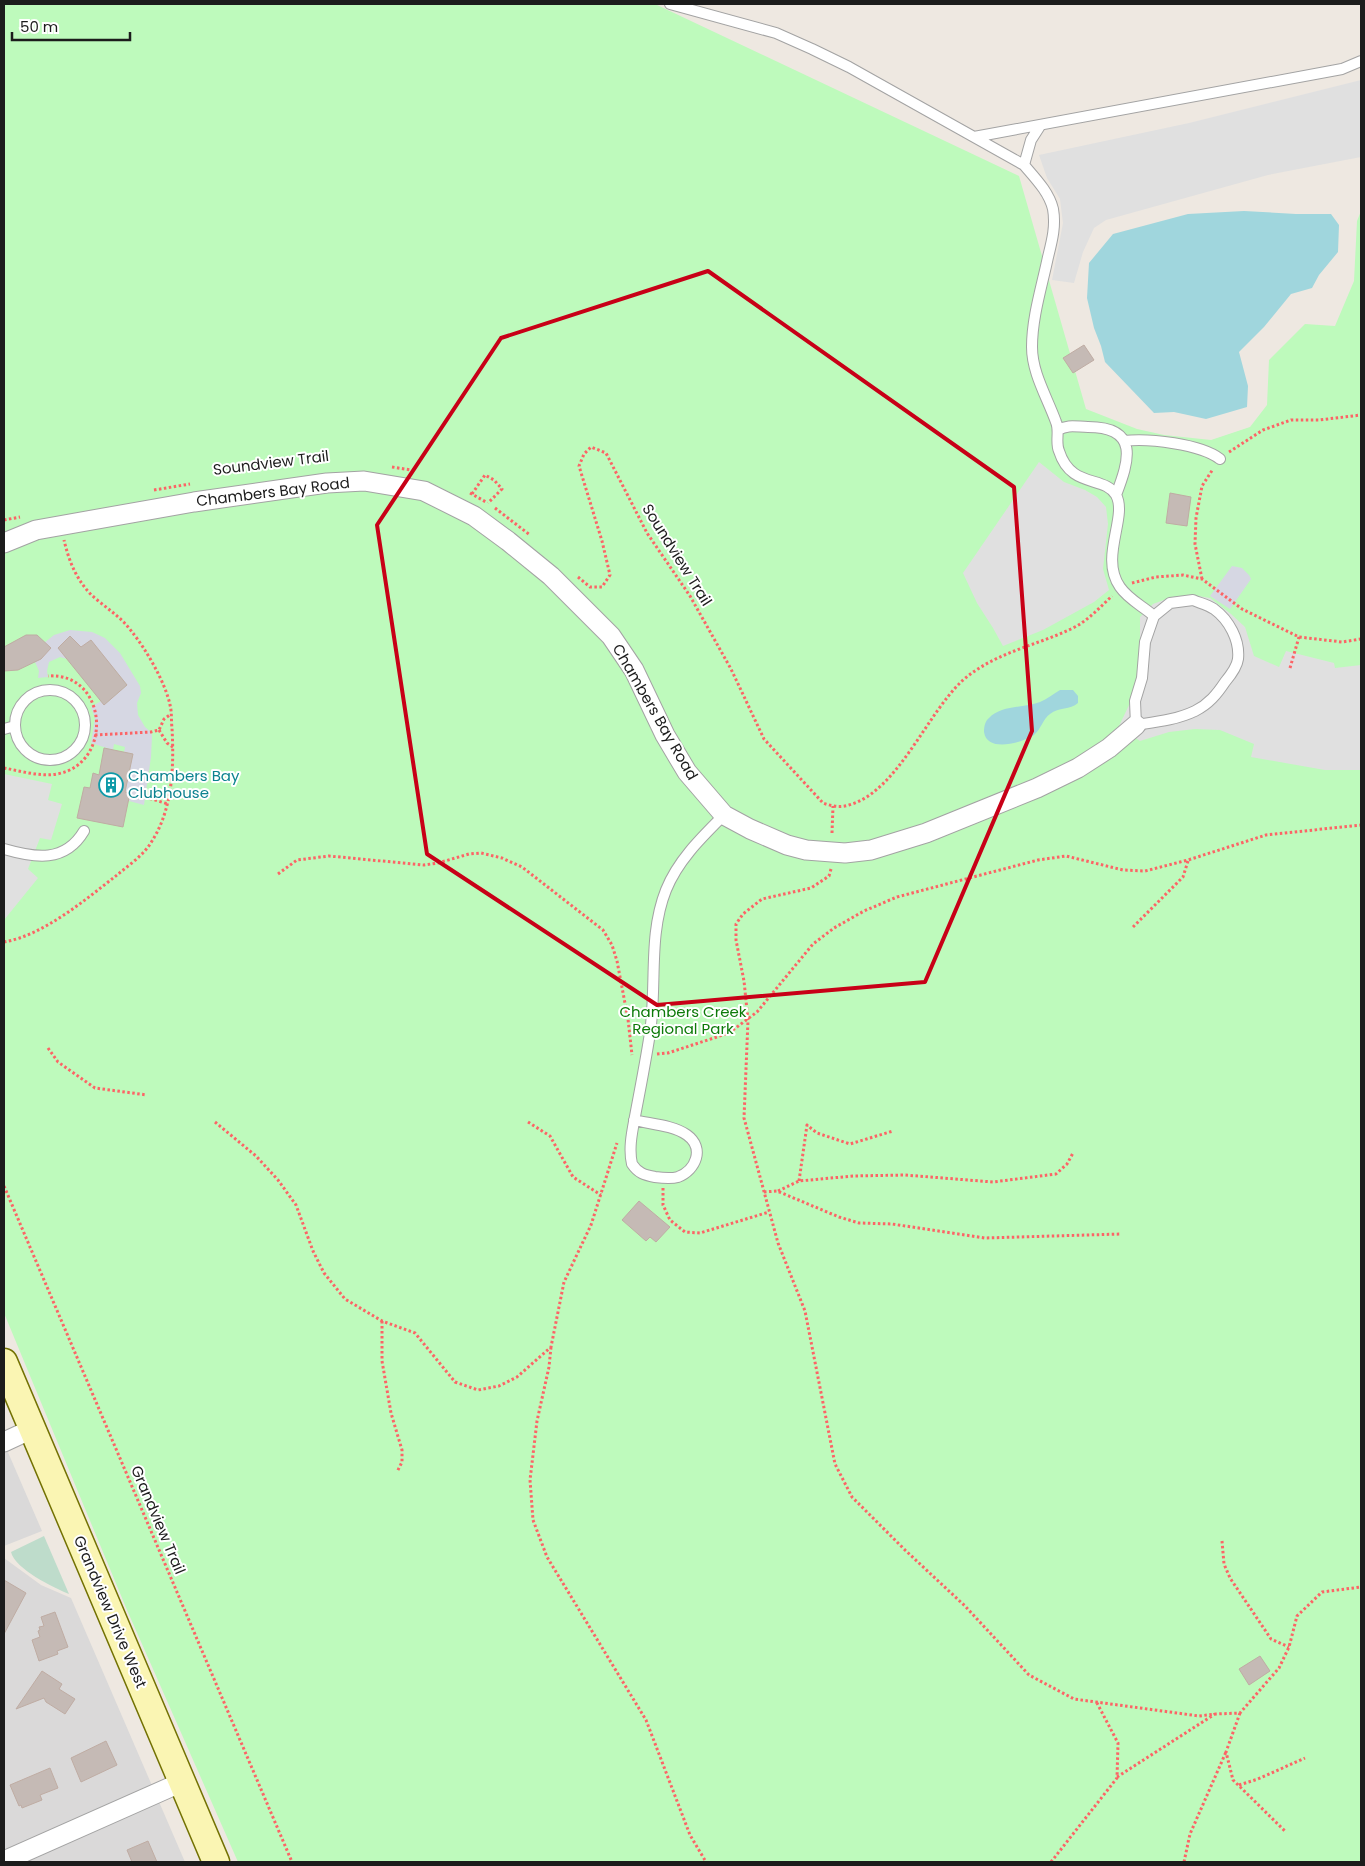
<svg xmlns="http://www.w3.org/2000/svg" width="1365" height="1866" viewBox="0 0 1365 1866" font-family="Poppins,sans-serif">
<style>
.residential{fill:#dad9d9}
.wetland{fill:#bedccb}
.park{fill:#befabc}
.parking{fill:#e0e0e0}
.plaza{fill:#d6d7e3}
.water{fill:#a0d6dd}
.building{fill:#c5bab5;stroke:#bfaca3}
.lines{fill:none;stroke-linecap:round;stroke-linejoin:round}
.lane-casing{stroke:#a3a3a3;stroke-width:12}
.street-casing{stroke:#a3a3a3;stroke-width:21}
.secondary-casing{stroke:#737203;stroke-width:29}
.path{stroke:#fc6466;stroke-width:3;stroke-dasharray:2.5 2.5;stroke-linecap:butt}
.lane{stroke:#fff;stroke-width:10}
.street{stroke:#fff;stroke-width:19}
.secondary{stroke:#faf5b3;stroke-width:26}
.marked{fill:none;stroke:#c80017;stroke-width:4;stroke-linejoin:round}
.labels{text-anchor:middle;stroke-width:4;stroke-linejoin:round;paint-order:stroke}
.street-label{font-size:15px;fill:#1c1c1c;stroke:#fff}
.culture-label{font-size:15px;fill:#0d838f;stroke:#fff;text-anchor:start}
.park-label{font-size:15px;fill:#0d7a09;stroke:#fff}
</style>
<rect width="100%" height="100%" fill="#eee8e1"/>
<path class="residential" d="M4,1443L42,1531L4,1546Z
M4,1558L41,1585L71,1598L185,1862H4Z"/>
<path class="wetland" d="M44,1536L69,1594C54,1588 15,1569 11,1552Z"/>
<path class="park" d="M4,4H655L1019,176L1086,409L1137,429L1164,435L1211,440L1250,427L1267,405L1269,360L1305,324L1335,326L1354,281L1357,221L1361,211V1862H238L127,1610L4,1313Z"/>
<path class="parking" d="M1361,80V157L1268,175L1106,220L1094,228L1083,252L1074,283L1052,280L1063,223L1060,199L1047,178L1039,155L1189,123Z
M1039,462L1064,482L1085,490L1097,497L1106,507L1108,524L1103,569L1109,590L1094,602L1043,630L1003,646L993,628L977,603L963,573Z
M1192,595L1210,598L1231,614L1245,627L1254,656L1279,667L1286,651L1334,663L1335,668L1361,665V770H1325L1251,757L1254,744L1220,730L1195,729L1169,732L1140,741L1119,726L1131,701L1140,663V617L1153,604L1172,597Z
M4,774L52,784L48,800L62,804L51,840L40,838L28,869L38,878L4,920Z"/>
<path class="plaza" d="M1232,566L1242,568L1249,575L1251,579L1230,609L1210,596Z
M70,630L92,632L105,638L120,653L140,686L141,693L137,703L138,715L145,727L151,732L152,736L151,757L144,805L129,801L130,793L125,792L133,754L124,752L125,747L114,744L113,750L91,743L95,718L91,707L101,701L105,704L127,685L91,641L67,659L60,657L49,662L47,671L48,677L38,678L39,671L35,662L44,655V643L54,635Z"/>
<path class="water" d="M1244,211L1296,214H1331L1339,225L1338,252L1319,275L1312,288L1291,294L1264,327L1239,352L1248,386L1247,407L1206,419L1174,412L1154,413L1105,362L1101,346L1094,328L1087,298L1089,263L1113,234L1188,214Z
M1060,690H1073L1078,696V703C1070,710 1059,707 1050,714C1043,719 1041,729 1034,735C1022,743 987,753 984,732C984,727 985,721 989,718C1001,705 1024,708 1040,702C1047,699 1053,694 1060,690Z"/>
<path class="building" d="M1084,345L1094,360L1073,373L1063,358Z
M1170,493L1191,497L1187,526L1166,523Z
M26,635H37L51,648L41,659L18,670L4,671V647Z
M70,636L81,647L91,640L127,685L104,705L58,648Z
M104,748L133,754L125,792L130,793L123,827L77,818L84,787L90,788L93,773L99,775Z
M639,1201L670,1227L656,1242L650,1237L646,1241L622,1220Z
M4,1580L26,1593L4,1634Z
M55,1612L68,1647L57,1651L58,1654L39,1661L32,1640L40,1637L38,1631L40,1630L39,1627L44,1626L41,1617Z
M1260,1656L1270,1671L1249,1685L1239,1669Z
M42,1671L62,1684L59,1689L75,1699L65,1714L46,1702L44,1698L16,1709Z
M106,1741L117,1765L81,1782L71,1758Z
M50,1768L58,1788L40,1795L42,1800L22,1808L21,1805L19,1806L10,1785Z
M148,1841L157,1862H132L127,1850Z"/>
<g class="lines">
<g class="lane-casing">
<path id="lane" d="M670,4L776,33L812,49L849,67L1024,165C1035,178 1049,192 1053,209C1056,226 1052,241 1048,257C1042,286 1032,317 1032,347C1032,373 1047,397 1056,422C1060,431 1055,442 1059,451C1071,489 1104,475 1116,495C1128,517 1099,557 1120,587C1129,600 1143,606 1154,616
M974,137L1342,69L1361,61
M1024,165L1031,140L1040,126
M1058,430C1068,424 1077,427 1088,427C1140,427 1129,461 1116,495
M1124,441C1148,438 1201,444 1220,459
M1193,600C1200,603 1208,605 1214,609C1229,620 1240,640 1238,659C1237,667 1230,676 1225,682C1217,694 1209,704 1195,711C1176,720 1156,722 1136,725L1135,701L1142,678L1145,642L1154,616L1170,603Z
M15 725a35 35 0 1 1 70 0a35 35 0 1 1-70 0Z
M4,729L15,726
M4,849C35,858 65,863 84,831
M634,1120C650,1124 673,1125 687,1135C705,1148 696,1170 678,1177C671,1179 662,1178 655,1177C644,1175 638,1173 632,1164C628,1147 633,1128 636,1111C641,1085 646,1059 650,1033C657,985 648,935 666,890C678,860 702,837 724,815"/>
</g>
<g class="street-casing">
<path id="street" d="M4,543L36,530L194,502L327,483L364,481L424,491L474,516L508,541L551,576L611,636L634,670L665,735L687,772L724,815L750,829L787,845L806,850L845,853L871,850L926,833L1037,788L1078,768L1109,748L1136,725
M4,1442L32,1429
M4,1861L182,1782"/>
</g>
<g class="secondary-casing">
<path id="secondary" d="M4,1362L216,1862"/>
</g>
<path class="path" d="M1229,452L1263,430L1291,420H1319L1361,415
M392,467L411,470
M154,490L190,484
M470,493L486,502
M472,494L485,475L494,480L502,489L488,503
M495,508L530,535
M4,520L20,517
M578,577L590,587H602L610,575L602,541L579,466L584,454L591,447L606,453L647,533L690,596L731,669L764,739L823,803C831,806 840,808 849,805C897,792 926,715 962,681C993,653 1035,646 1071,629C1088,621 1099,608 1112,596
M1202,579L1195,544L1196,518L1202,486L1213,469
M1132,583L1156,577L1183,575L1202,579L1242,609L1299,637L1342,642L1361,639
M1290,668L1299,637
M159,730L167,743L173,747
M95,735L151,732L159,730L164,719L171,714
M4,768C21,771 40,777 57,774C114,764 108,672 48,676
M145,797L168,804
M832,833L833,806
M831,869L829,876L811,888L762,899L743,914L736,924V940L744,981L748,1020L744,1118L778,1243L805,1311L835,1464L852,1497L905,1550L965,1606L1029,1675L1074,1699L1199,1716L1216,1714L1240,1713L1279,1668L1289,1647L1297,1616L1322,1592L1361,1587
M278,874L297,860L329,856L424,865L438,863L469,854L481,853L502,858L522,867L603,930L612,945L617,961L628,1019L632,1055
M1133,927L1183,877L1188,861
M4,942C44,935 85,900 117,875C129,865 144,855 152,841C173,808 174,766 172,728C171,720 172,712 170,705C166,684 146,649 132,632C122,618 109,610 96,599C78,584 69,562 64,540
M48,1048L58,1062L95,1088L147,1095
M657,1054L668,1053L729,1033L757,1012L813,944L834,928L864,911L897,897L1038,860L1066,856L1123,870L1145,871L1188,860L1266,835L1361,825
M215,1122L256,1156L278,1180L296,1205L313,1251L324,1273L345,1299L382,1321L415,1333L455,1382L478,1390L499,1386L517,1377L551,1347L564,1282L591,1225L617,1143
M528,1122L550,1136L573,1177L601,1195
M799,1181L807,1125L817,1133L850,1144L893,1131
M4,1186L292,1862
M663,1188V1205L670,1220L685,1232L700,1233L769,1212
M778,1191L799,1181L853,1176L905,1175L993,1182L1056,1174L1067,1164L1073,1153
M764,1192L777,1191L839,1217L859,1223L892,1224L985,1238L1121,1234
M382,1321V1361L391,1413L402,1450V1462L397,1472
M551,1347L549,1367L537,1421L530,1480L533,1520L547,1557L646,1720L690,1835L706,1862
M1222,1541L1224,1564L1230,1578L1271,1639L1289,1647
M1240,1713L1226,1752L1233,1780L1286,1832
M1117,1777L1215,1714
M1239,1785L1258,1779L1305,1758
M1051,1862L1117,1778L1118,1743L1097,1703
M1184,1862L1190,1834L1226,1752"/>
<use href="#lane" class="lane"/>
<use href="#street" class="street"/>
<use href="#secondary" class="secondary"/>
</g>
<path class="marked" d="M708,271L1014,487L1032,731L925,982L657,1005L427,854L377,525L501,338Z"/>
<defs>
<g id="building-ring" transform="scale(1.25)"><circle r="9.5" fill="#fff" stroke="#0f9aa8" stroke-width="1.5"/><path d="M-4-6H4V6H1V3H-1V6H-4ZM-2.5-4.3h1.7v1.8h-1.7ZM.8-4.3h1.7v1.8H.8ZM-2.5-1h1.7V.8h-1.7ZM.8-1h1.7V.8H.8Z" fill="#0f9aa8"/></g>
</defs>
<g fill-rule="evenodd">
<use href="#building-ring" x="111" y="785"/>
</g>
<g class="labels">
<g class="street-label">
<text transform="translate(271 463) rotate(-7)" y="5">Soundview Trail</text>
<text transform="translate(273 492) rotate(-7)" y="5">Chambers Bay Road</text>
<text transform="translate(677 555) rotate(58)" y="5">Soundview Trail</text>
<text transform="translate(655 712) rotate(60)" y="5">Chambers Bay Road</text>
<text transform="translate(158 1520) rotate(67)" y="5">Grandview Trail</text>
<text transform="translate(110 1612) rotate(67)" y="5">Grandview Drive West</text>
</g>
<g class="culture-label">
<text x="128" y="781">Chambers Bay<tspan x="128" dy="17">Clubhouse</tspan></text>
</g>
<g class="park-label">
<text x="683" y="1017">Chambers Creek<tspan x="683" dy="17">Regional Park</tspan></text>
</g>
</g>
<rect width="1365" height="1866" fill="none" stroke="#1c1c1c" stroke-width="10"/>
<path d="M12 32v8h118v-8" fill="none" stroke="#1c1c1c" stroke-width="2.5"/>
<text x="20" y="32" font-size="15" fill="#1c1c1c" stroke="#ffffff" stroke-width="4" paint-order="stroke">50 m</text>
</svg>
